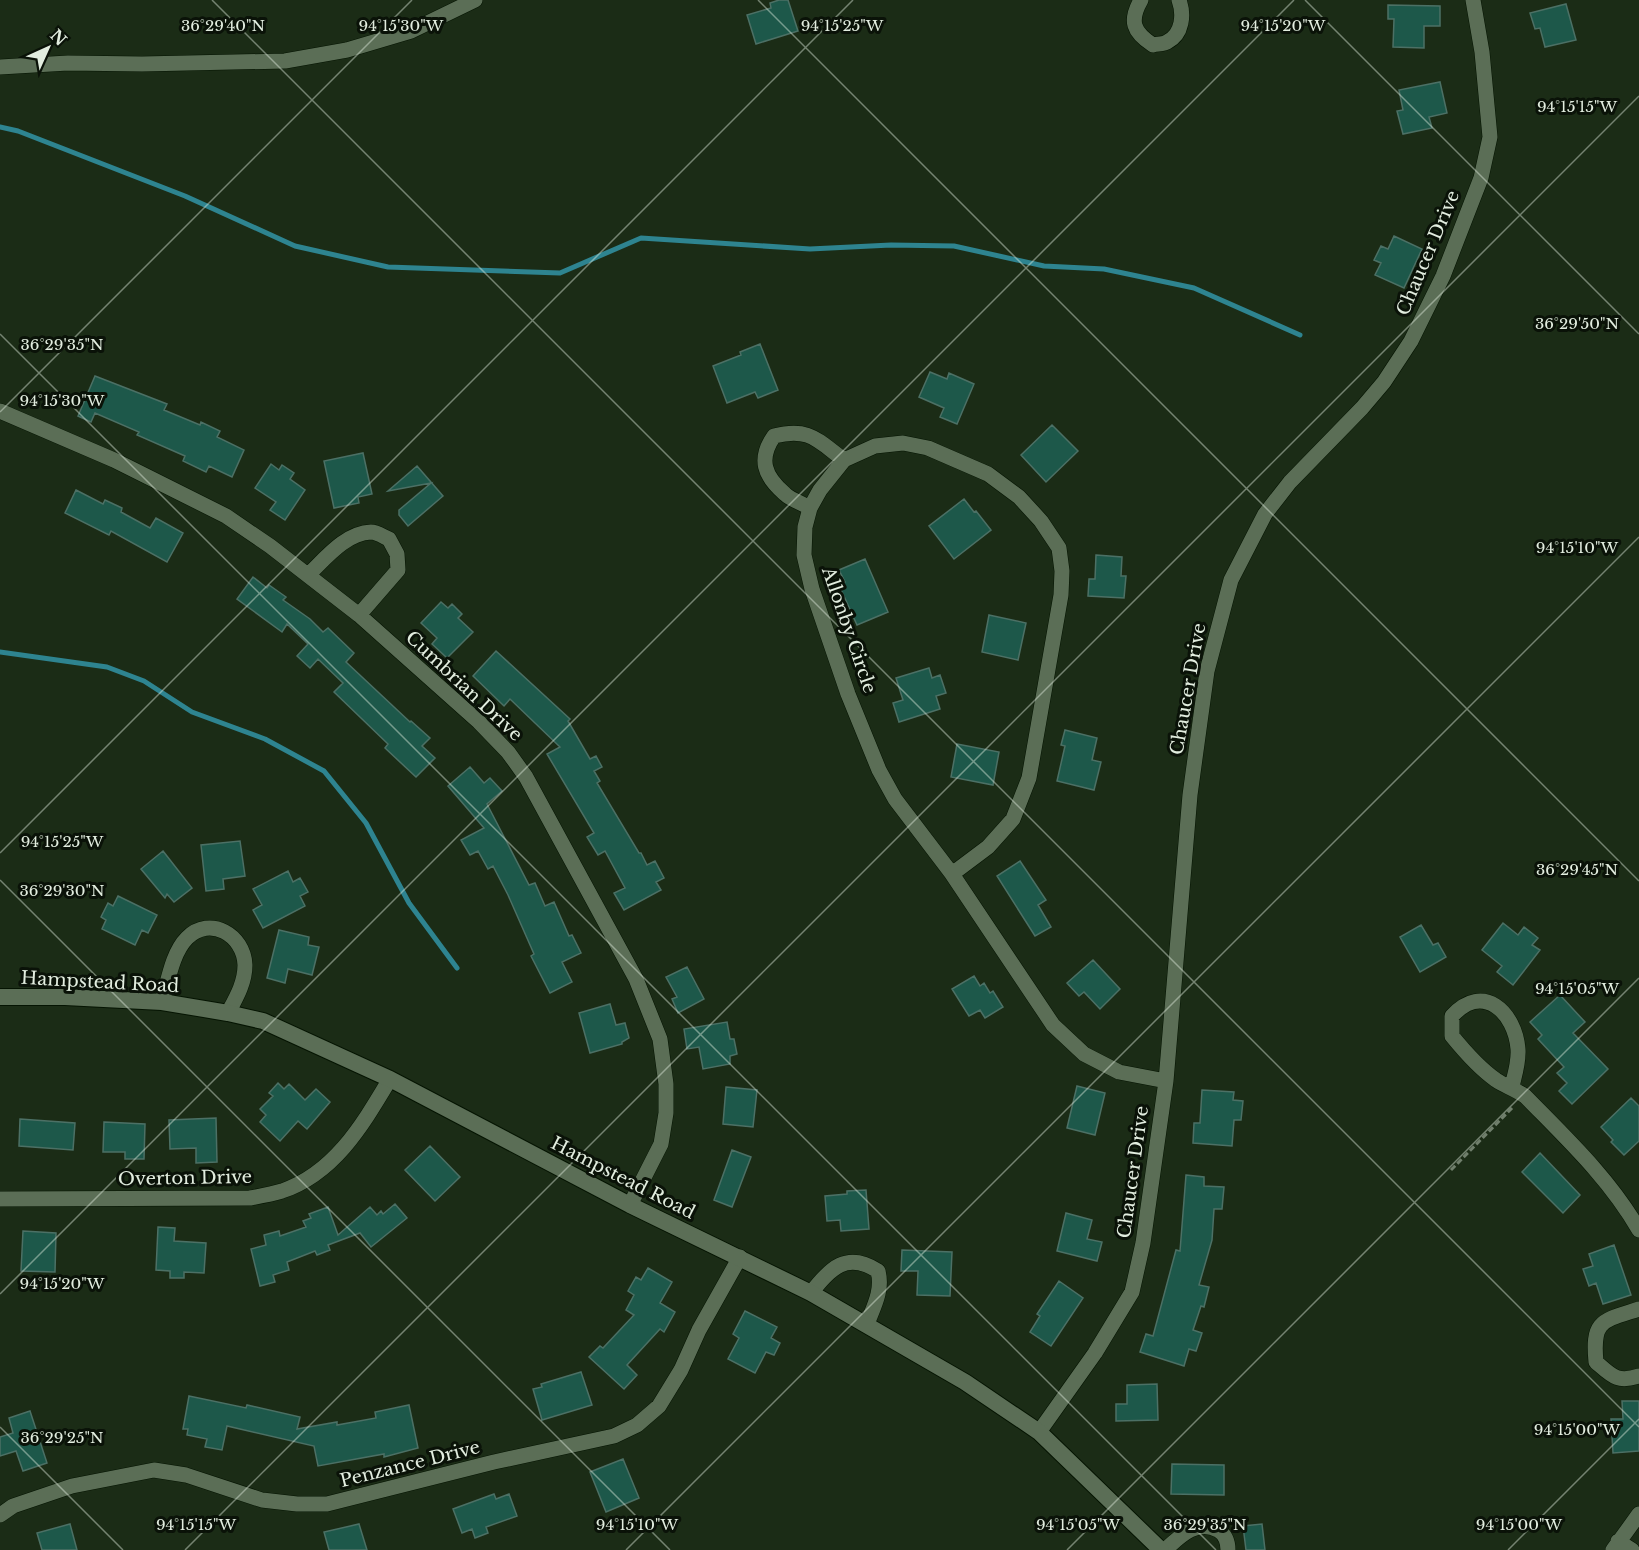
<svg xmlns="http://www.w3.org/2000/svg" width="1639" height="1550" viewBox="0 0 1639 1550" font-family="'Libre Baskerville',serif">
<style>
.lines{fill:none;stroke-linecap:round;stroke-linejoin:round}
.stream{stroke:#2e8490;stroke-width:5}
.building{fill:#1d584a;stroke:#4c7065;stroke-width:1.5}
.minor-casing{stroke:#051402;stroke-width:16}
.tertiary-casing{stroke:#051402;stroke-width:18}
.path{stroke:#707f6c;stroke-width:3;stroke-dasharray:6 3;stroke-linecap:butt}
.minor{stroke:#5b6e56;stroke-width:15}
.tertiary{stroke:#5b6e56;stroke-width:16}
.ticks{fill:none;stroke:#e2eddf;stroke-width:1.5;stroke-opacity:0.45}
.labels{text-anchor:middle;stroke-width:6;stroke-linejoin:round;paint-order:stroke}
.street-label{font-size:18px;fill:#e2eddf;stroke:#0a1208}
.ticks-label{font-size:15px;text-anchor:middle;fill:#e2eddf;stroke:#0a1208;stroke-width:6;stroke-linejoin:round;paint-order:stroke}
</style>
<rect width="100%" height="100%" fill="#1b2c16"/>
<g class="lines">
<path class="stream" d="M0,127L18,131L185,196L295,246L388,267L560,273L641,238L810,249L891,245L954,246L1044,266L1104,269L1194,288L1300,335
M0,652L107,667L144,681L192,712L265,739L324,771L366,823L409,903L457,968"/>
</g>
<path class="building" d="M779,0H788L798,31L756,44L747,15L771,8L770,3Z
M1566,4L1576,40L1545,47L1540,28L1535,29L1530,13Z
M1388,5L1440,6V26H1424V48L1393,47L1394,19H1388Z
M1440,82L1447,113L1429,117L1432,128L1403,134L1397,111L1403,110L1399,90Z
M1394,236L1422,249L1404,288L1375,275L1381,263L1374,260L1381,246L1388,249Z
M760,344L778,390L758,398L755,392L727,403L713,366L741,355L740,352Z
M930,372L947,379L949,373L974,384L957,424L940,417L944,408L919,397Z
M95,376L167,404L164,410L200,425L201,422L220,431L217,437L244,450L232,477L209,466L206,472L183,461L185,456L137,435L139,432L95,413L91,422L78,416Z
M1052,425L1078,451L1046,482L1021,455Z
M363,453L372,494L358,497L359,503L334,508L324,461Z
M271,464L279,470L282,465L294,473L290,479L305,490L285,520L270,510L276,502L255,488Z
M417,466L443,496L408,526L399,515V510L431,483L388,491Z
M76,490L103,504L105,500L122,508L121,512L150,528L156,518L183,533L167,562L111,531L109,535L65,513Z
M964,499L974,512L976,511L991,530L954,559L929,526Z
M1096,555L1122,557L1121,576H1126L1124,598L1088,596L1089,579H1095Z
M865,559L888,612L857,625L839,585L845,582L839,570Z
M253,577L267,588L269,585L286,597L283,600L310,619L323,632L328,628L354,653L346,662L410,722L411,721L430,738L422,746L435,758L416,777L385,748L388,744L334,692L343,683L318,659L310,668L297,656L308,644L287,624L282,632L237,599Z
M441,602L448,608L452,604L462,614L458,618L473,632L447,658L432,644L437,638L421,623Z
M989,615L1026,623L1018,660L982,652Z
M496,651L570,719L568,721L590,759L596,756L602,767L594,771L600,781L597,783L639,853H641L647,865L655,861L664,878L656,882L661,890L624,910L614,893L625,888L605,851L598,855L587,837L594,833L547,754L560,747L510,699L504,706L473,676Z
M929,668L932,678L940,675L946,693L936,696L940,709L899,722L893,703L903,700L896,678Z
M1065,730L1097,738L1092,760L1101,762L1094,790L1057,781L1065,746L1061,745Z
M957,744L999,752L993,785L951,777Z
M470,767L484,783L490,778L502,791L487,804L529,885L535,883L545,906L554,902L569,936L572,935L581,953L562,962L572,982L550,993L531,956L534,954L508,895L493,866L488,869L478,851L470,855L461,840L484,828L448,786Z
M240,841L245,876L223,879L224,889L206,891L201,845Z
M163,851L192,888L174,902L167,894L165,898L141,869Z
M1020,861L1046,900L1038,905L1051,927L1035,936L997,876Z
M288,871L293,882L300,878L308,892L300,896L305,906L263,928L253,910L262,905L253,889Z
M118,896L157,915L148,933L142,930L135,945L102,929L106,920L101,917L108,903L113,906Z
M1503,923L1518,935L1524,927L1538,938L1532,945L1540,950L1513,985L1497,972L1502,966L1482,950Z
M1421,925L1433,945L1438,943L1446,957L1420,972L1400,937Z
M279,930L309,937L308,945L319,947L312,975L288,969L285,983L267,978Z
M1093,960L1120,989L1100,1009L1084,992L1079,996L1067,983Z
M687,967L704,999L678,1013L672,999L677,997L666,977Z
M974,976L980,986L984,983L990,993L993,991L1003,1007L985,1018L980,1010L969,1016L952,989Z
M1560,995L1585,1022L1573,1033L1608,1069L1572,1104L1559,1091L1567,1083L1557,1073L1564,1067L1538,1039L1542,1035L1530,1022Z
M610,1004L616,1025L625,1023L629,1038L622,1042V1044L590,1053L579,1013Z
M727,1022L730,1039H734L737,1054L730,1056V1064L703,1069L699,1047L687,1049L684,1029Z
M278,1083L284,1089L289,1084L305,1100L316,1089L330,1102L307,1129L298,1121L280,1141L260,1122L266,1115L260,1109L273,1096L269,1093Z
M1077,1086L1105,1093L1095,1135L1067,1128Z
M726,1087L757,1090L753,1127L723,1124Z
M1202,1090L1234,1092L1233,1100L1243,1101L1241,1120H1234L1232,1146L1193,1143L1194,1123H1200Z
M1631,1098L1639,1106V1141L1624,1155L1611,1142L1613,1140L1601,1127Z
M216,1118L217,1162L196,1163V1148L170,1149L169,1120Z
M20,1119L75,1123L73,1150L19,1146Z
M104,1122L145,1124L144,1159H125V1152H103Z
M430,1146L460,1177L435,1201L405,1170Z
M732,1150L751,1157L732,1207L714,1200Z
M1540,1153L1580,1195L1563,1213L1522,1172Z
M1186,1175L1204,1177V1186L1224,1187L1222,1209H1214L1212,1240L1199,1285L1209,1287L1204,1307L1201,1306L1193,1330L1202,1333L1196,1351L1189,1349L1184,1366L1140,1352L1146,1334L1153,1336L1176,1250L1180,1251Z
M866,1190L869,1229L841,1231L840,1220L827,1221L825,1196L847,1194V1191Z
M395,1204L407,1218L371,1247L360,1233L328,1245L330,1250L317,1255L315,1251L287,1262L289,1270L273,1275L275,1282L260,1286L251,1249L266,1245L264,1235L279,1231L280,1236L306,1227L303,1221L311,1218L309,1214L328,1207L338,1235L370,1207L377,1215L381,1211L383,1214Z
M1066,1213L1092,1220L1087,1239L1102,1242L1097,1261L1057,1251Z
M158,1227L175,1228L174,1241L206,1243L204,1273L184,1272V1278H170V1271L156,1270Z
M23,1231L56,1233L55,1272L21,1271Z
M1614,1245L1631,1295L1603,1304L1596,1283L1589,1286L1583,1269L1593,1266L1589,1254Z
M902,1250L952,1252L950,1296L917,1295L918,1271H901Z
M648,1268L672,1282L660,1303L675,1312L664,1332L660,1329L627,1365L637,1375L624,1389L589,1357L600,1346L603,1348L634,1315L626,1310L634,1295L628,1291L636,1277L641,1280Z
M1059,1281L1083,1298L1051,1346L1030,1332L1040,1316L1037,1314Z
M745,1311L777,1327L771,1338L780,1343L774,1355L766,1352L755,1373L728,1359L739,1338L733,1334Z
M581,1372L592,1405L542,1420L533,1389L542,1387L541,1384Z
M1157,1384L1158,1420L1116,1421V1404H1127V1385Z
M189,1396L246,1408L247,1405L300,1417L297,1429L337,1422V1425L376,1418L375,1412L409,1405L418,1448L384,1457V1454L318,1466L314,1446L227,1426L222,1450L205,1447L207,1439L187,1435L188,1429H183Z
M1622,1401H1639V1451L1613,1453L1611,1419H1623Z
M30,1411L47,1463L23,1471L16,1451L0,1456V1437L13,1433L9,1418Z
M623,1459L639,1498L606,1512L590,1472Z
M1172,1464L1224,1465V1495L1171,1494Z
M494,1494L496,1499L509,1494L517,1516L486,1527L488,1533L475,1538L472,1529L462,1533L453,1509Z
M70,1524L77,1550H42L37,1533Z
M359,1524L367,1550H329L324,1532Z
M1262,1524L1265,1550H1246L1243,1526Z"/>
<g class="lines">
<g class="minor-casing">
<path id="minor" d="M1141,0C1129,21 1133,32 1153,45C1157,44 1164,44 1167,42C1183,34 1184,14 1179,0
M0,67L68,63L142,64L285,61L347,50L411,31L475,0
M0,411L114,460L226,516L270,546L359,615L479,722L508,752L526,777L636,979L660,1039L666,1084V1113L661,1144L630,1205
M810,508C802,503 791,500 785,494C764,476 758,459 774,436C809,427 817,440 844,460
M308,575C325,559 345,533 371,532C377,532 384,537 389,539L397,554L398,570L359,615
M952,874L988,847L1013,819L1029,778L1061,595L1062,571L1059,548L1041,521L1019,497L988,474L928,448L903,443L875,446L844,460L820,490L810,508L805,527L804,555L812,589L848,694L879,770L895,799L952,874L1053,1025L1084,1054L1119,1072L1166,1081
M162,1002C168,982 172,953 187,938C210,915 244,935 245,965C245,983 236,998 228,1013
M1512,1086C1515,1074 1519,1062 1518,1049C1515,1012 1483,982 1452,1016V1036C1465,1052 1479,1068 1496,1080C1505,1086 1515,1089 1525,1096C1566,1138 1609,1178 1639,1230
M0,1199L250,1198C261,1196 272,1194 282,1191C335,1173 363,1124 390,1079
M811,1293C830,1268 847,1251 878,1271C883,1290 874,1306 867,1324
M1639,1309C1602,1321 1592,1320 1596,1362C1612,1376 1617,1383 1639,1376
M1039,1432L1095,1353L1132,1292L1143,1243L1166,1081L1190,795L1207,671L1231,580L1265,514L1290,482L1362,408L1384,382L1411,341L1443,276L1481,178L1490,137L1482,52L1473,0
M0,1515L13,1506L72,1486L154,1470L186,1475L262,1500L297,1504H327L494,1462L614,1436L637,1425L659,1406L681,1370L699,1330L740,1257
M1618,1541L1632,1550
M1165,1550C1180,1536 1197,1519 1218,1530C1226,1535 1228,1542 1228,1550
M1613,1550L1639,1514"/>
</g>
<g class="tertiary-casing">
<path id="tertiary" d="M0,997H65L162,1002L228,1013L263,1021L390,1079L630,1205L811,1293L965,1382L1039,1432L1161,1550"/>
</g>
<path class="path" d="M1451,1170L1513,1107"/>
<use href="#minor" class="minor"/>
<use href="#tertiary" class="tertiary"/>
</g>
<path class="ticks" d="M212,0L1639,1427M758,0L1639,881M1305,0L1639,334M0,334L1216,1550M0,412L412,0M0,853L853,0M0,880L670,1550M0,1294L1294,0M0,1427L123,1550M185,1550L1639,96M626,1550L1639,537M1067,1550L1639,978M1508,1550L1639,1419"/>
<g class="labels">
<g class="street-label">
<text transform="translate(1428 253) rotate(-67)" y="6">Chaucer Drive</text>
<text transform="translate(849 630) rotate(71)" y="6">Allonby Circle</text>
<text transform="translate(464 686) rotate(43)" y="6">Cumbrian Drive</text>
<text transform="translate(1188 689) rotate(-80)" y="6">Chaucer Drive</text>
<text transform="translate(100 982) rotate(3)" y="6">Hampstead Road</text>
<text transform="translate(1133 1172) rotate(-82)" y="6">Chaucer Drive</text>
<text transform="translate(185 1178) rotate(-1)" y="6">Overton Drive</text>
<text transform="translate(623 1178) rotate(27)" y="6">Hampstead Road</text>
<text transform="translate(410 1464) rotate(-14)" y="6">Penzance Drive</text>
</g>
</g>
<g class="ticks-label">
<text x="223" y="31">36°29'40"N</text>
<text x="401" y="31">94°15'30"W</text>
<text x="842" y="31">94°15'25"W</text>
<text x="1283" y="31">94°15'20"W</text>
<text x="1577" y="112">94°15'15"W</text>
<text x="1577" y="329">36°29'50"N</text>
<text x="62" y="350">36°29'35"N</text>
<text x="62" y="406">94°15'30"W</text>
<text x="1577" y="553">94°15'10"W</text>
<text x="62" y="847">94°15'25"W</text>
<text x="1577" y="875">36°29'45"N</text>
<text x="62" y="896">36°29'30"N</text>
<text x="1577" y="994">94°15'05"W</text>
<text x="62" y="1289">94°15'20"W</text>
<text x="1577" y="1435">94°15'00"W</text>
<text x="62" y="1443">36°29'25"N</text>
<text x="196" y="1530">94°15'15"W</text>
<text x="637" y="1530">94°15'10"W</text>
<text x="1078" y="1530">94°15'05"W</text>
<text x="1205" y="1530">36°29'35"N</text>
<text x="1519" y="1530">94°15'00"W</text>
</g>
<g transform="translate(48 48) rotate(45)" stroke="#0a1208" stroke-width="4.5" paint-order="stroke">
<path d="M0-4.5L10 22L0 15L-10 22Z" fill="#e2eddf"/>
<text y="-9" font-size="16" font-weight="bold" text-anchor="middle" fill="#e2eddf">N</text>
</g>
</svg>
